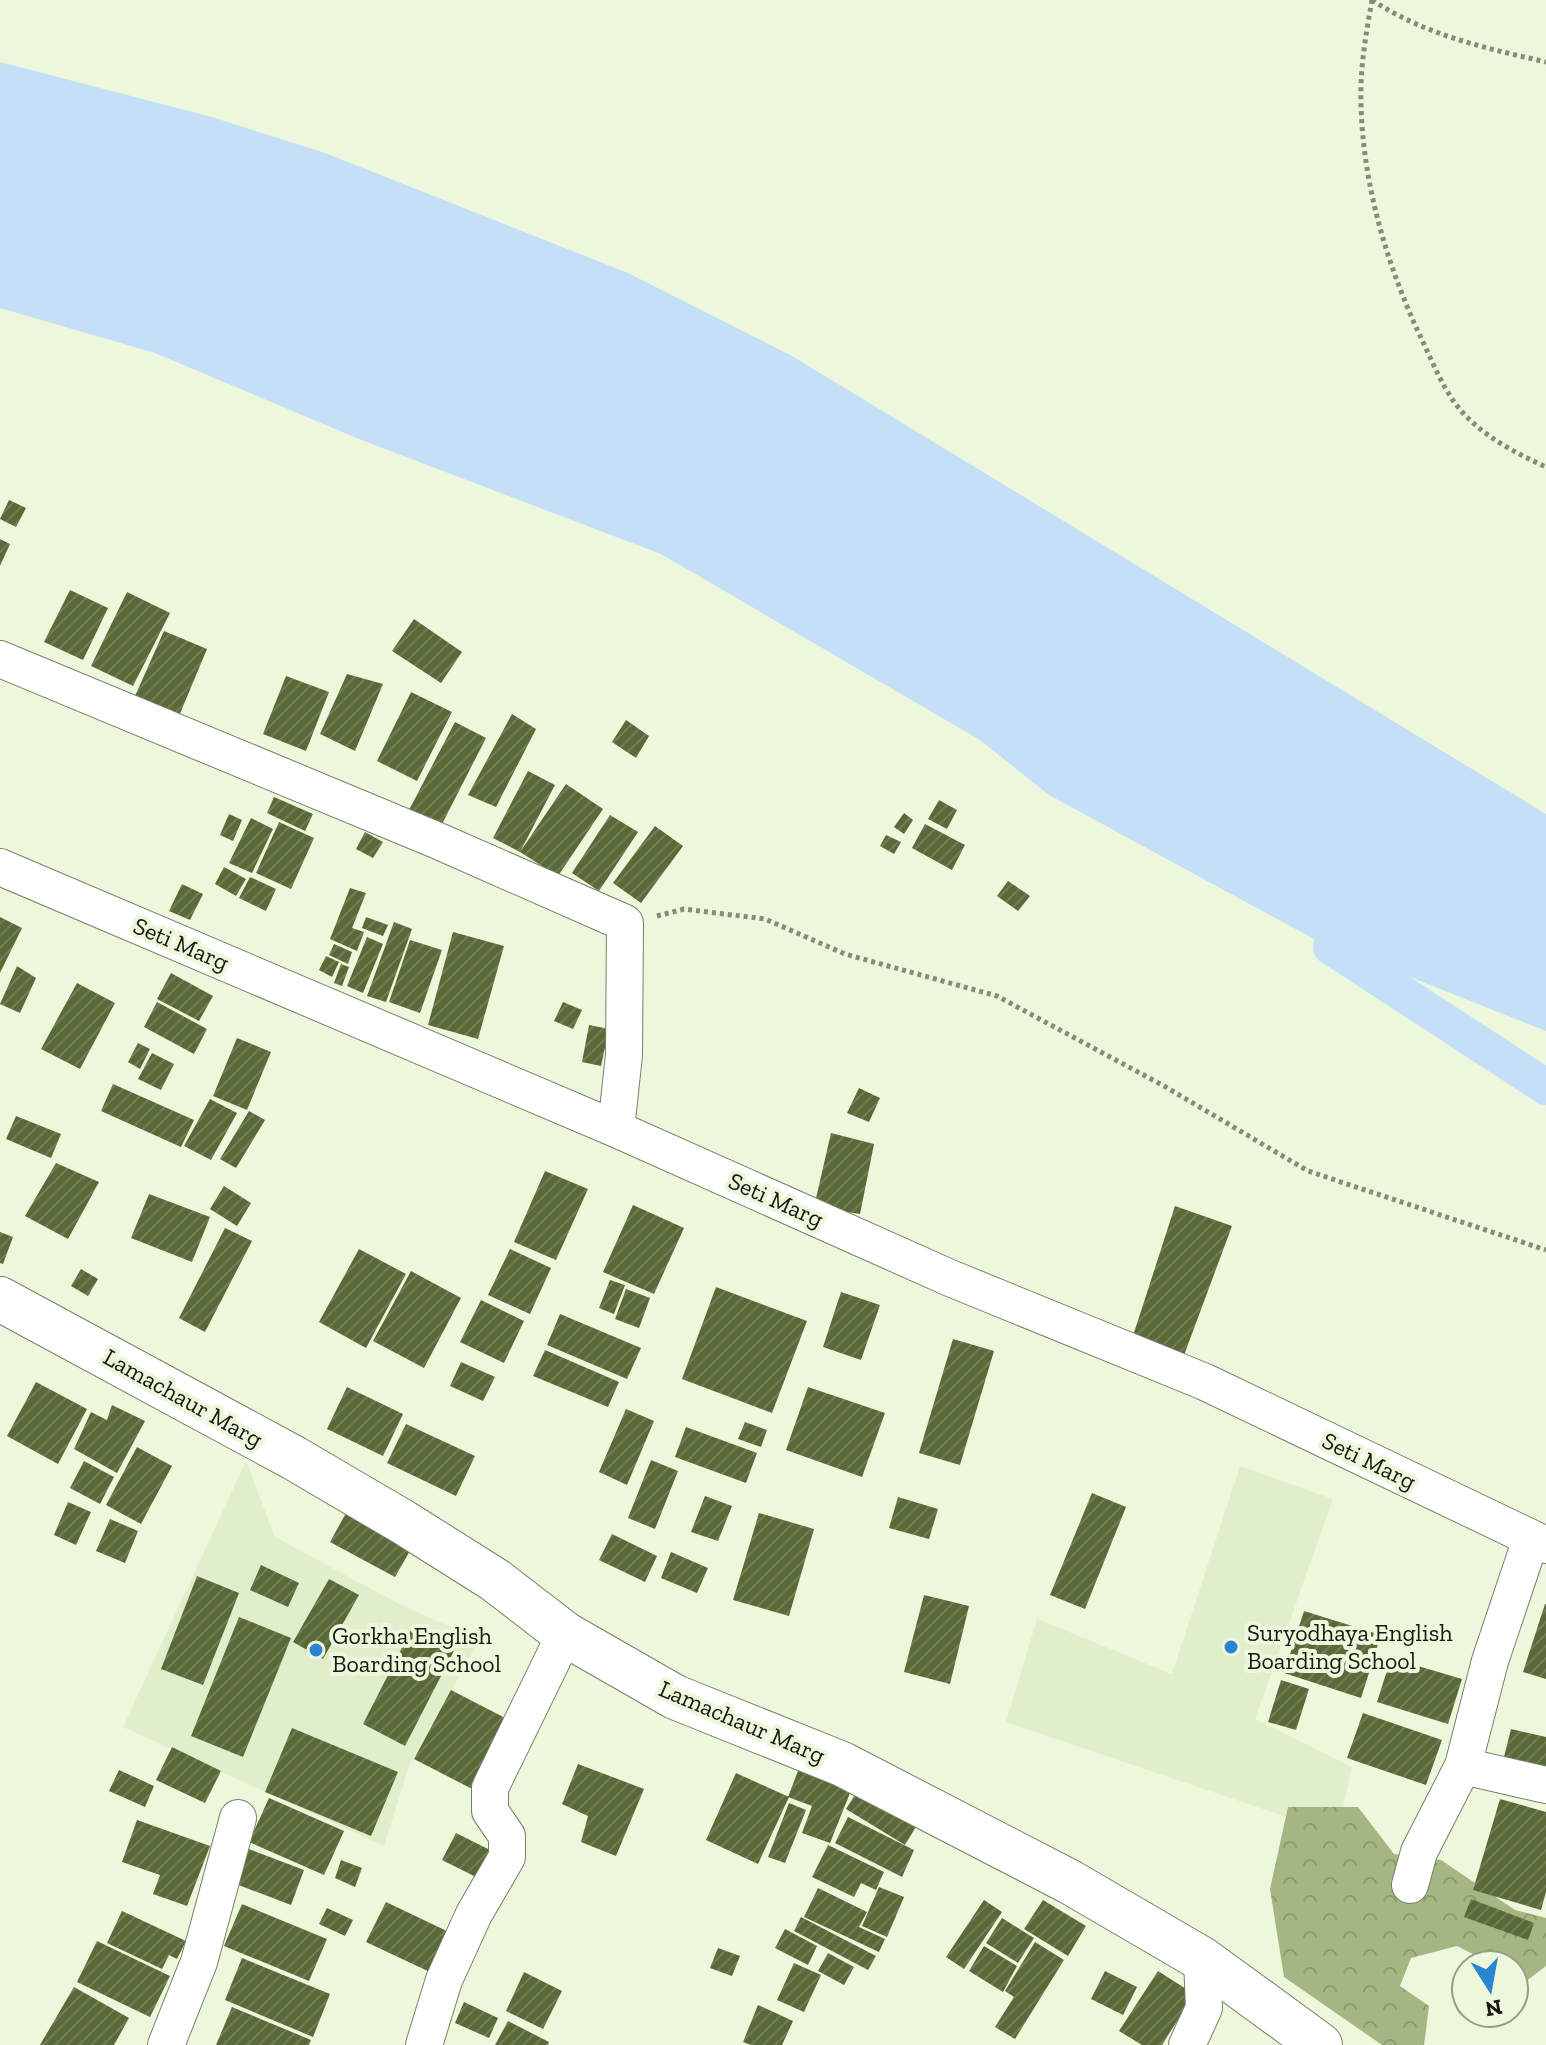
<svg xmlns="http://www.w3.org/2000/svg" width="1546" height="2045" viewBox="0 0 1546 2045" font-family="'Zilla Slab',serif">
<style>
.built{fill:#e1eecb}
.forest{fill:url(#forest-crowns)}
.water{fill:#c5dff9}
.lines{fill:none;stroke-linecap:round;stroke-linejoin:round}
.canal{stroke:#c5dff9;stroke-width:36}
.building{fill:url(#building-hatch)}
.street-casing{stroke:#778067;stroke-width:38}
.primary-casing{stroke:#778067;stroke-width:46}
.path{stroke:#858c79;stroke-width:5;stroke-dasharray:4 4;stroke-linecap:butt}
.street{stroke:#fff;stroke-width:36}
.primary{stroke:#fff;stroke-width:44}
.poi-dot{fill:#2984d1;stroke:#edf7db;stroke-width:3}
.labels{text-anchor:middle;stroke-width:8;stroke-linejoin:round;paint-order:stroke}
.street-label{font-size:24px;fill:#15190f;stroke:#edf7db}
.poi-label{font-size:24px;fill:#15190f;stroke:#edf7db;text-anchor:start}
</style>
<defs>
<pattern id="forest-crowns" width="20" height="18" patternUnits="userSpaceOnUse" patternTransform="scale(2)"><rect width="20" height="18" fill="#a4b681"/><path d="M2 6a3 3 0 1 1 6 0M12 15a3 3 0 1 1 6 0" fill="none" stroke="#8c9c6e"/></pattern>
<pattern id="building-hatch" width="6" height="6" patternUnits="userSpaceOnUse" patternTransform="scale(2)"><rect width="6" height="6" fill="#596937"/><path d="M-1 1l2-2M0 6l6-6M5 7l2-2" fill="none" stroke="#717d57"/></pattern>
</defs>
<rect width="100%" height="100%" fill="#edf7db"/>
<path class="built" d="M246,1461L275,1537L401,1605L480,1640L410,1763L384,1846L123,1727Z
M1240,1466L1333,1499L1255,1719L1352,1767L1337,1834L1006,1722L1037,1619L1172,1674Z"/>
<path class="forest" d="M1288,1807H1358L1394,1854L1441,1860L1515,1910L1546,1918V1966L1525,1982L1514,1975V1965H1494L1457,1946L1411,1958L1400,1986L1429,2006L1424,2045H1382L1284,1977L1270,1889Z"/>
<path class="water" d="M0,62L212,117L325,153L628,273L792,356L1546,814V1031L1314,939L1049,795L980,740L661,554L359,439L155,353L0,308Z"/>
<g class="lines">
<path class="canal" d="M1331,947L1546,1087"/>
</g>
<path class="building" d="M9,500L26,508L16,527L0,519Z
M0,539L10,544L0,566Z
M70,590L108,608L83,660L44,642Z
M127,592L170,613L133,686L91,666Z
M414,619L462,652L441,683L392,651Z
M164,631L207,649L179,716L135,696Z
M347,674L383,684L355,751L320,734Z
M286,676L329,692L306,751L263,734Z
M411,692L452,712L417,781L377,761Z
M512,714L536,729L496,807L468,795Z
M626,720L649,736L636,758L612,742Z
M455,722L486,738L441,826L409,810Z
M528,771L555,785L520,852L493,838Z
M566,784L603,809L558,876L520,852Z
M274,797L313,814L305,831L267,813Z
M939,800L957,810L947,829L928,819Z
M904,813L913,820L904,834L894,827Z
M229,814L242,820L233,841L220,835Z
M610,815L638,832L599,891L572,873Z
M251,818L273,829L252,873L229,863Z
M279,822L314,838L291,889L256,873Z
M925,824L965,845L952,870L912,848Z
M655,826L683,846L641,903L613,883Z
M365,832L383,842L373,858L356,849Z
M886,835L901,842L894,854L880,846Z
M224,867L246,879L236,896L215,884Z
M250,877L276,889L266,911L239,898Z
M1008,881L1030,896L1018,911L997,896Z
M182,884L203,894L190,920L169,911Z
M350,888L366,893L352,928L364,932L357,951L330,939Z
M0,917L22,928L0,973Z
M366,917L388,925L383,936L362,928Z
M394,922L412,929L386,1002L367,996Z
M453,932L504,946L478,1039L428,1025Z
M367,937L383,944L363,993L347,986Z
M410,940L442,950L420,1013L389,1002Z
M334,944L352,952L348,964L329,955Z
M326,956L339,962L332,977L319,970Z
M341,964L349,967L342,986L334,983Z
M17,966L36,978L20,1013L0,1004Z
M171,973L213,996L199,1021L157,999Z
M77,983L115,1003L80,1069L41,1049Z
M157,1002L207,1029L194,1054L144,1027Z
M563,1002L582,1010L573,1029L554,1021Z
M589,1025L609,1029L601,1066L582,1062Z
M237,1038L271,1052L247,1110L213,1096Z
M138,1043L150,1049L140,1069L128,1062Z
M152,1053L174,1064L161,1090L138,1079Z
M113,1084L194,1120L181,1147L101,1111Z
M859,1088L880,1098L869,1122L847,1113Z
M210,1099L237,1113L211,1160L184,1146Z
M249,1111L265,1120L236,1168L220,1159Z
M16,1116L61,1134L51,1158L6,1139Z
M831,1133L874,1144L860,1214L814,1207Z
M56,1163L99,1182L68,1239L25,1216Z
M545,1171L588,1189L556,1260L514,1242Z
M224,1186L251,1203L237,1226L210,1209Z
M149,1194L210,1217L192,1262L131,1238Z
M633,1205L684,1228L654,1294L603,1272Z
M1175,1206L1232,1226L1183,1358L1131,1342Z
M225,1228L252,1241L205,1332L179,1318Z
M0,1232L13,1237L3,1264L0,1263Z
M359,1249L406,1274L366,1348L319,1322Z
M510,1249L551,1268L530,1314L488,1295Z
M81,1269L98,1279L88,1296L71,1286Z
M411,1271L461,1298L424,1368L373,1341Z
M610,1280L625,1285L614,1314L599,1308Z
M716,1287L807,1321L772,1413L682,1379Z
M626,1289L650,1298L639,1328L615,1319Z
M841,1292L880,1305L861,1360L823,1347Z
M481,1300L524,1321L504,1363L460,1342Z
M560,1314L641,1348L627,1379L547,1345Z
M953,1339L994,1351L960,1465L919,1453Z
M545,1350L619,1382L608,1407L533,1376Z
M461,1362L495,1377L483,1401L450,1386Z
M36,1382L87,1409L58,1464L7,1436Z
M347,1387L403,1414L383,1456L327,1429Z
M808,1387L885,1413L862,1477L786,1450Z
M112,1405L145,1421L117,1473L74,1449L91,1412L107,1420Z
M626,1409L654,1421L627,1485L599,1472Z
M745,1422L767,1430L761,1447L738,1439Z
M406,1424L475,1456L456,1496L387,1463Z
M686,1427L757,1453L746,1483L675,1457Z
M137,1447L172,1466L141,1524L106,1505Z
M651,1460L678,1471L655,1529L628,1518Z
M84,1461L114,1477L100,1504L70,1488Z
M1092,1493L1126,1507L1085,1609L1050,1595Z
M705,1496L732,1506L718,1541L691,1532Z
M898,1497L938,1509L929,1539L889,1528Z
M68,1502L91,1512L76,1545L54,1535Z
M346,1513L411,1549L395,1577L330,1542Z
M759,1513L814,1529L789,1616L733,1600Z
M110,1519L138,1531L125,1563L96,1551Z
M612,1534L657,1556L645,1582L599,1560Z
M671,1552L708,1568L697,1593L661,1578Z
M261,1565L299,1583L288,1607L250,1590Z
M197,1576L239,1593L203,1685L161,1669Z
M329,1579L359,1595L323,1659L293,1642Z
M924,1595L969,1606L950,1684L904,1672Z
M1545,1604H1546V1679L1523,1672Z
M1304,1611L1381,1635L1361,1698L1284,1673Z
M239,1617L291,1638L243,1757L191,1736Z
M414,1624L457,1645L405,1746L363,1724Z
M1391,1658L1462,1679L1448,1724L1377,1702Z
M1281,1680L1309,1689L1296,1730L1268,1722Z
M451,1690L515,1723L478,1792L414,1759Z
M1363,1713L1442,1740L1426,1785L1347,1758Z
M292,1728L398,1772L371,1836L265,1792Z
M1511,1729L1546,1737V1767L1504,1757Z
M172,1747L221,1771L205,1803L156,1780Z
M801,1763L854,1783L830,1843L802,1833L812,1806L788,1797Z
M578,1764L644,1789L616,1856L581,1842L588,1816L562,1804Z
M119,1770L154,1786L145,1807L109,1791Z
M736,1773L789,1797L758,1864L706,1840Z
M861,1785L920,1820L905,1845L846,1809Z
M269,1798L344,1831L324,1875L249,1842Z
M1500,1799L1546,1812V1892L1541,1910L1473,1890Z
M789,1803L806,1810L785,1863L768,1857Z
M848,1817L914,1850L902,1877L835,1843Z
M137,1820L210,1846L187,1906L153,1894L160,1875L122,1862Z
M456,1833L490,1850L476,1877L442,1860Z
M828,1845L884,1872L876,1890L861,1883L854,1897L812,1877Z
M249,1849L304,1870L291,1905L236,1884Z
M341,1860L362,1868L355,1887L335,1878Z
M879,1887L904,1897L887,1937L862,1926Z
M818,1888L867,1912L859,1927L885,1939L879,1952L804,1917Z
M1471,1899L1534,1923L1528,1940L1464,1917Z
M984,1900L1002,1912L964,1969L946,1957Z
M1043,1900L1086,1926L1068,1956L1024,1929Z
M386,1902L451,1933L432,1973L366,1942Z
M242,1904L327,1939L309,1981L224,1946Z
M327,1908L353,1920L345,1936L319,1924Z
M122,1911L186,1941L177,1959L169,1955L162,1969L107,1943Z
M801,1917L876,1956L868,1970L794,1931Z
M1002,1918L1034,1938L1018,1963L986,1943Z
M785,1929L817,1946L808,1965L775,1948Z
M97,1941L170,1976L150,2017L77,1982Z
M1035,1942L1064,1960L1015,2039L995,2027L1014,1997L1005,1991Z
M984,1946L1017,1966L1003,1992L969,1971Z
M718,1948L740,1956L732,1976L710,1968Z
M828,1953L854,1967L844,1985L818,1971Z
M242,1958L330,1994L313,2037L225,2000Z
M794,1963L821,1975L804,2012L777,2000Z
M1105,1971L1137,1987L1123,2015L1091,1999Z
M1158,1971L1194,1994L1162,2045H1142L1119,2031Z
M524,1972L562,1991L543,2029L506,2011Z
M74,1987L129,2018L114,2045H40Z
M464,2002L498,2018L489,2038L455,2023Z
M758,2005L793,2021L782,2045H751L743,2042Z
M232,2007L311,2040L309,2045H216Z
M508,2021L549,2042L548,2045H495Z"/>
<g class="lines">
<g class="street-casing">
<path id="street" d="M0,659L436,840L625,923L624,1055L616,1129
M0,867L616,1129L950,1278L1205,1382L1546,1545
M1463,1766L1546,1785
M1410,1885L1419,1852L1463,1766L1490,1661L1531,1539
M166,2045L199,1962L238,1818
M424,2045L444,1980L474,1914L507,1857V1836L490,1811V1788L565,1634
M1187,2045L1204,2008L1202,1959"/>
</g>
<g class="primary-casing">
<path id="primary" d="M0,1299L294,1458L403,1522L495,1580L565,1634L675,1697L842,1764L1070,1882L1202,1959L1320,2045"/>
</g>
<path class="path" d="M1372,0C1367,28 1362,56 1361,85C1359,172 1385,262 1422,340C1435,367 1446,397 1468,418C1490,440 1518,454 1546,467
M1372,0C1425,35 1485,48 1546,62
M657,916L684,909L765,919L845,954L997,996L1164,1086L1308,1171L1546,1250"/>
<use href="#street" class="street"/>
<use href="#primary" class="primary"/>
</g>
<g class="poi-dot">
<circle cx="1231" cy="1647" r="8"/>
<circle cx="316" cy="1650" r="8"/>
</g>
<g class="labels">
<g class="street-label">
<text transform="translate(181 944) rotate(23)" y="8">Seti Marg</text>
<text transform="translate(776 1200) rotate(24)" y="8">Seti Marg</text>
<text transform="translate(183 1398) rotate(29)" y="8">Lamachaur Marg</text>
<text transform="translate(1369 1461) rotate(26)" y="8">Seti Marg</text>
<text transform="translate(742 1722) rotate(23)" y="8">Lamachaur Marg</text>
</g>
<g class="poi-label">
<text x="1247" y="1641">Suryodhaya English<tspan x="1247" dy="28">Boarding School</tspan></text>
<text x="332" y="1644">Gorkha English<tspan x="332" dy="28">Boarding School</tspan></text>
</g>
</g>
<g transform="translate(1490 1989) rotate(169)"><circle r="38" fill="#edf7db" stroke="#979e89" stroke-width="2"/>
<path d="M0-6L14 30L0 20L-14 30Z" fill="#2984d1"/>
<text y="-12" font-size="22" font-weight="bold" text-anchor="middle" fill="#15190f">N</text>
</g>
</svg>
